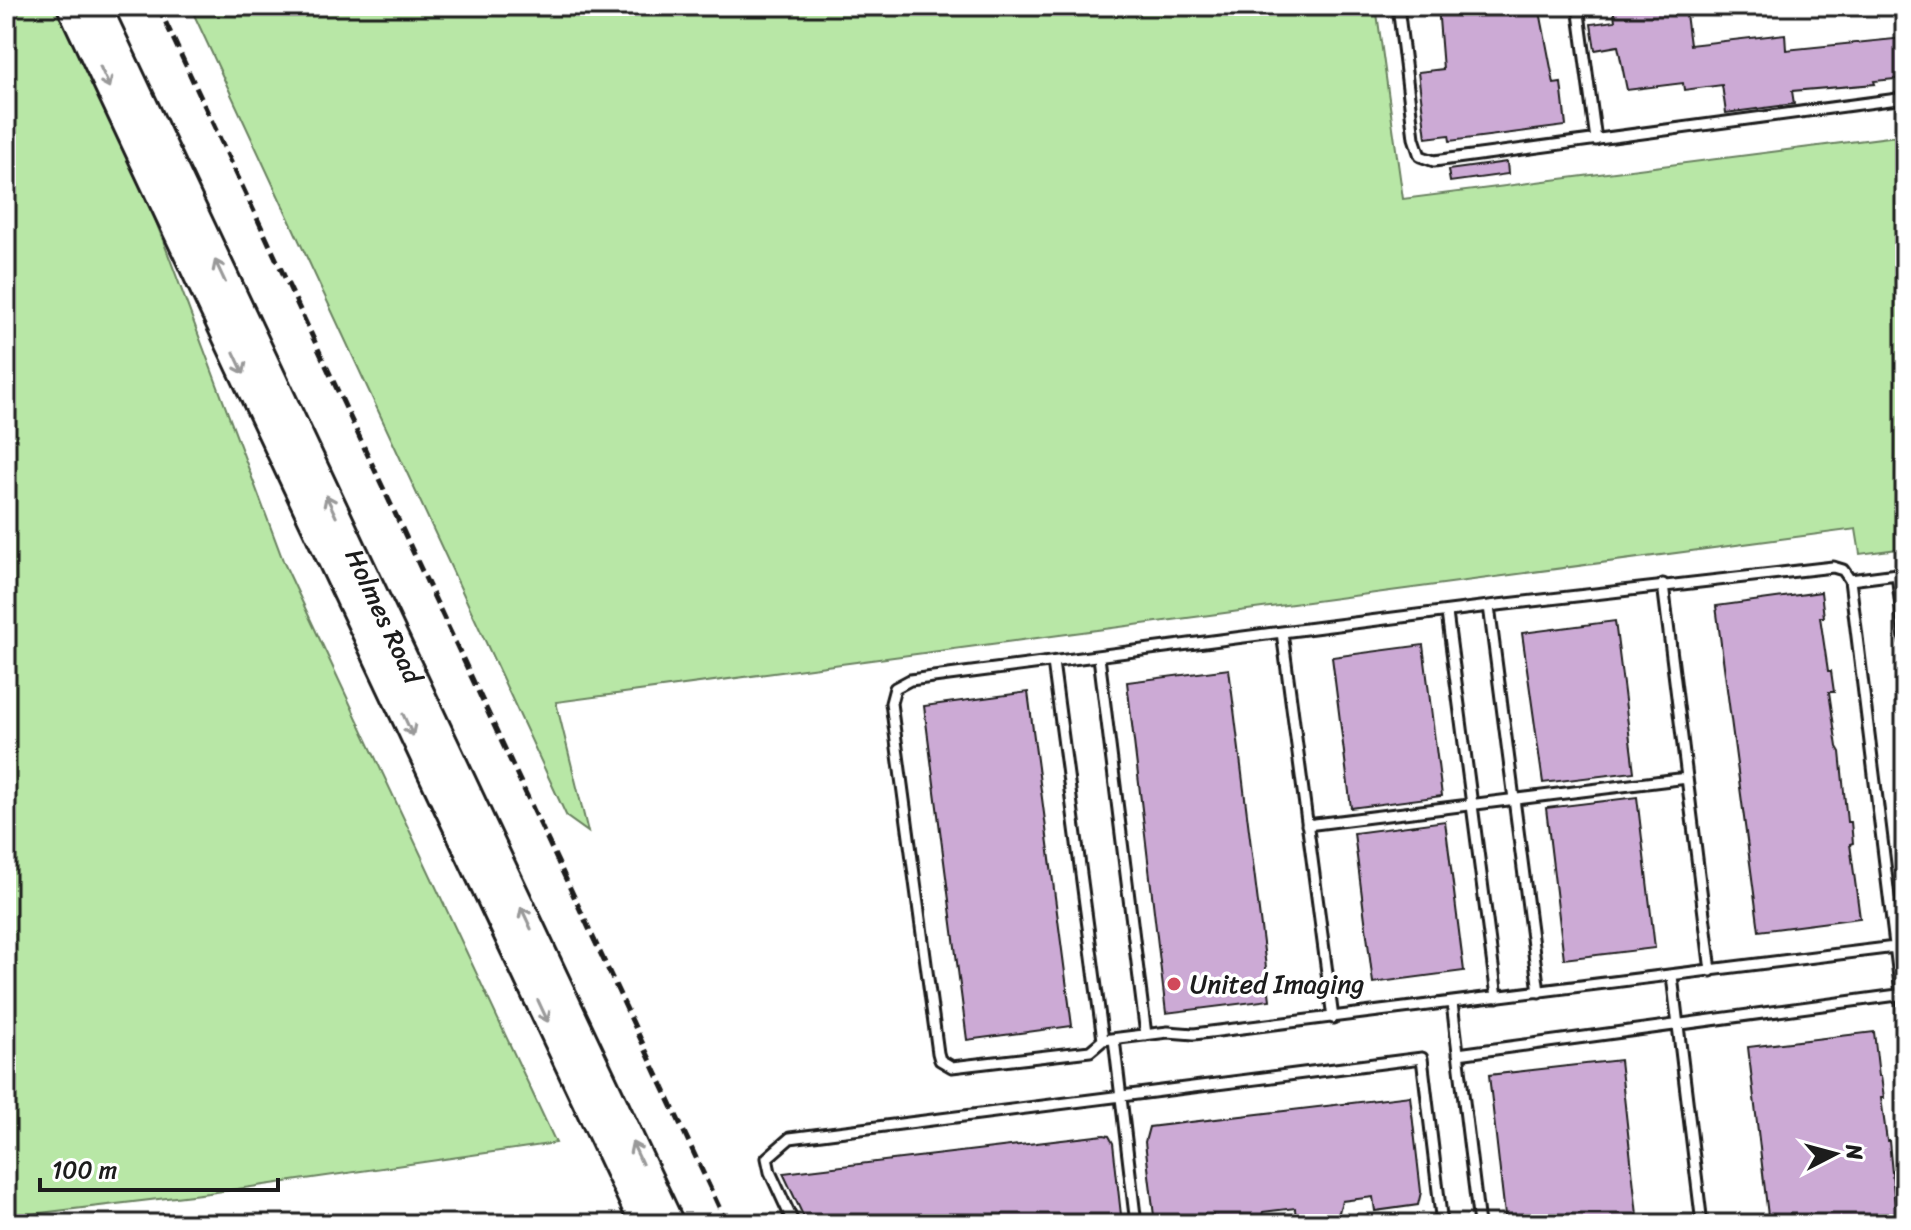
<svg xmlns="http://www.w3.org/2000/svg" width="1911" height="1230" viewBox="0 0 1911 1230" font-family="Sriracha,sans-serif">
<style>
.green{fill:#b8e7a6;stroke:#6a8261;stroke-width:2}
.building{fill:#ccaad5;stroke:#1c1c1c;stroke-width:2}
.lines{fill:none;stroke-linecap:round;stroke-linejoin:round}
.lane-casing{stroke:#1c1c1c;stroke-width:15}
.secondary-casing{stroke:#1c1c1c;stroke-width:32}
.lane{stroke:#fff;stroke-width:9}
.secondary{stroke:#fff;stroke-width:26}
.rail{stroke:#1c1c1c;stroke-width:5;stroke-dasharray:12 6;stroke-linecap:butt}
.oneway{stroke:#999}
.poi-dot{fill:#d1495b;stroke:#fff;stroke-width:3}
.labels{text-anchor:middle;stroke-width:7;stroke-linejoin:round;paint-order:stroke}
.street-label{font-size:26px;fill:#1c1c1c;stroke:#fff}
.poi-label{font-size:26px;fill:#1c1c1c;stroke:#fff;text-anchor:start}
</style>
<rect width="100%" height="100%" fill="#fff"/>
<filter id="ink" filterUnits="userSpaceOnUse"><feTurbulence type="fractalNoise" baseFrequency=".0125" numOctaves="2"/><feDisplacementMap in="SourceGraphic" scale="16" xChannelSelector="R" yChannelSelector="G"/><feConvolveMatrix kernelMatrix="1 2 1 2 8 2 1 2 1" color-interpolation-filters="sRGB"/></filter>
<g filter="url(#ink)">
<path class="green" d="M6,6H64L122,131L284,563L556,1143L209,1193L6,1217Z
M190,6H1376L1403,199L1905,135V548L1860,554L1856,529L556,702L588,832L567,817Z"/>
<path class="building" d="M1438,6H1539L1554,84L1561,83L1566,126L1450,141L1449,135L1426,138L1418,72L1443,69Z
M1613,6H1685L1690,45L1785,34L1786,50L1904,38L1905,78L1874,81L1875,84L1792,91L1794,104L1726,113L1722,85L1684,90L1683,83L1627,90L1618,46L1595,50L1591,24L1615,21Z
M1507,162L1508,174L1450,182L1448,170Z
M1821,592L1824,617H1820L1828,671H1831L1834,692H1829L1837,747L1840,752L1847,822H1851L1853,843L1850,844L1860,918L1759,931L1716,606Z
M1615,621L1634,772L1543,783L1522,633Z
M1423,645L1442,796L1351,808L1332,657Z
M1229,669L1270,1000L1166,1013L1127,682Z
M1028,692L1072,1026L967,1040L924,706Z
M1637,797L1655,948L1564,959L1546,808Z
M1445,821L1464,971L1373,983L1354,833Z
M1874,1032L1879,1076H1881L1884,1098H1881L1887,1141H1889L1895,1205H1898L1901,1224H1769L1748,1047Z
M1620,1060L1638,1224H1506L1489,1075Z
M1410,1096L1421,1192L1418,1205L1375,1211L1373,1197L1342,1201L1338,1216L1296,1221L1295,1208L1263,1212L1259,1224H1217L1216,1217L1183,1221L1182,1224H1155L1145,1142L1149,1127Z
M1104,1135L1109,1136L1113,1143L1122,1224H807L783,1173Z"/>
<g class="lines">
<g class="lane-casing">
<path id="lane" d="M1398,6L1414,138L1420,156L1434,161L1905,98
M1578,6L1596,140
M1897,574L1905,640
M1850,580L1905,573
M1663,584L1711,971
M1447,613L1497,997
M1282,632L1489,606
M1099,657L1146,1035
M1053,662L1103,1040
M1307,825L1687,778
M1672,976L1702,1224
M1539,992L1489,606L1833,567L1843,570L1850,580L1905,1026
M1452,1003L1479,1224
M1333,1018L1282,632L910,680L895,688L891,703L938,1053L940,1060L952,1067L1090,1051L1103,1040L1168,1032L1194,1034L1895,947
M1114,1039L1136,1224
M1458,1054L1905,994
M794,1224L770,1172L767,1158L790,1138L1422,1058L1442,1224"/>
</g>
<g class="secondary-casing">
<g id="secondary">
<path d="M71,6L644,1224"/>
<path id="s1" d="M97,6L670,1224"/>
</g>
</g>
<use href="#lane" class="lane"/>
<use href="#secondary" class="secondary"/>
<path class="rail" d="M158,6L727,1224"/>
</g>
<defs><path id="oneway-shaft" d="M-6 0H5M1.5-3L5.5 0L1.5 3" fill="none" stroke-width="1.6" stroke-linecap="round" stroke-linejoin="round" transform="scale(2)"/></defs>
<g class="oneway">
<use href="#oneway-shaft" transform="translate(105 77) rotate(65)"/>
<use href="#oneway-shaft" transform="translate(220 271) rotate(-115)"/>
<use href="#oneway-shaft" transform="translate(239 363) rotate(65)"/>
<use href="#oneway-shaft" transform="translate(331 506) rotate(-115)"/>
<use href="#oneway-shaft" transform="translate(408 725) rotate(65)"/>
<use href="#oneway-shaft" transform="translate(526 918) rotate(-115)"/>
<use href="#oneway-shaft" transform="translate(543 1011) rotate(65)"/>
<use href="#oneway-shaft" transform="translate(637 1153) rotate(-115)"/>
</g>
</g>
<circle class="poi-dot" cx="1174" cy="984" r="8"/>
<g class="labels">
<g class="street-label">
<text dy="9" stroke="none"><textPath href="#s1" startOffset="674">Holmes Road</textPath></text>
</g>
<g class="poi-label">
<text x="1190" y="993">United Imaging</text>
</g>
</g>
<rect width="1911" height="1230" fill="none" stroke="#fff" stroke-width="32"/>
<rect x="16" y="16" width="1879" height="1198" fill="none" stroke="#1c1c1c" stroke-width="3" filter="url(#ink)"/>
<g transform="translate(1835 1154) rotate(84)" stroke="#ffffff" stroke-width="6" paint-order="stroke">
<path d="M0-6L14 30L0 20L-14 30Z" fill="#1c1c1c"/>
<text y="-12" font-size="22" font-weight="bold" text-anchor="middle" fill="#1c1c1c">N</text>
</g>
<path d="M40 1178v12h238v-12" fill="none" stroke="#1c1c1c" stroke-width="4"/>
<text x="52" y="1178" font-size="24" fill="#1c1c1c" stroke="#ffffff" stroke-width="6" paint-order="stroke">100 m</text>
</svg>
